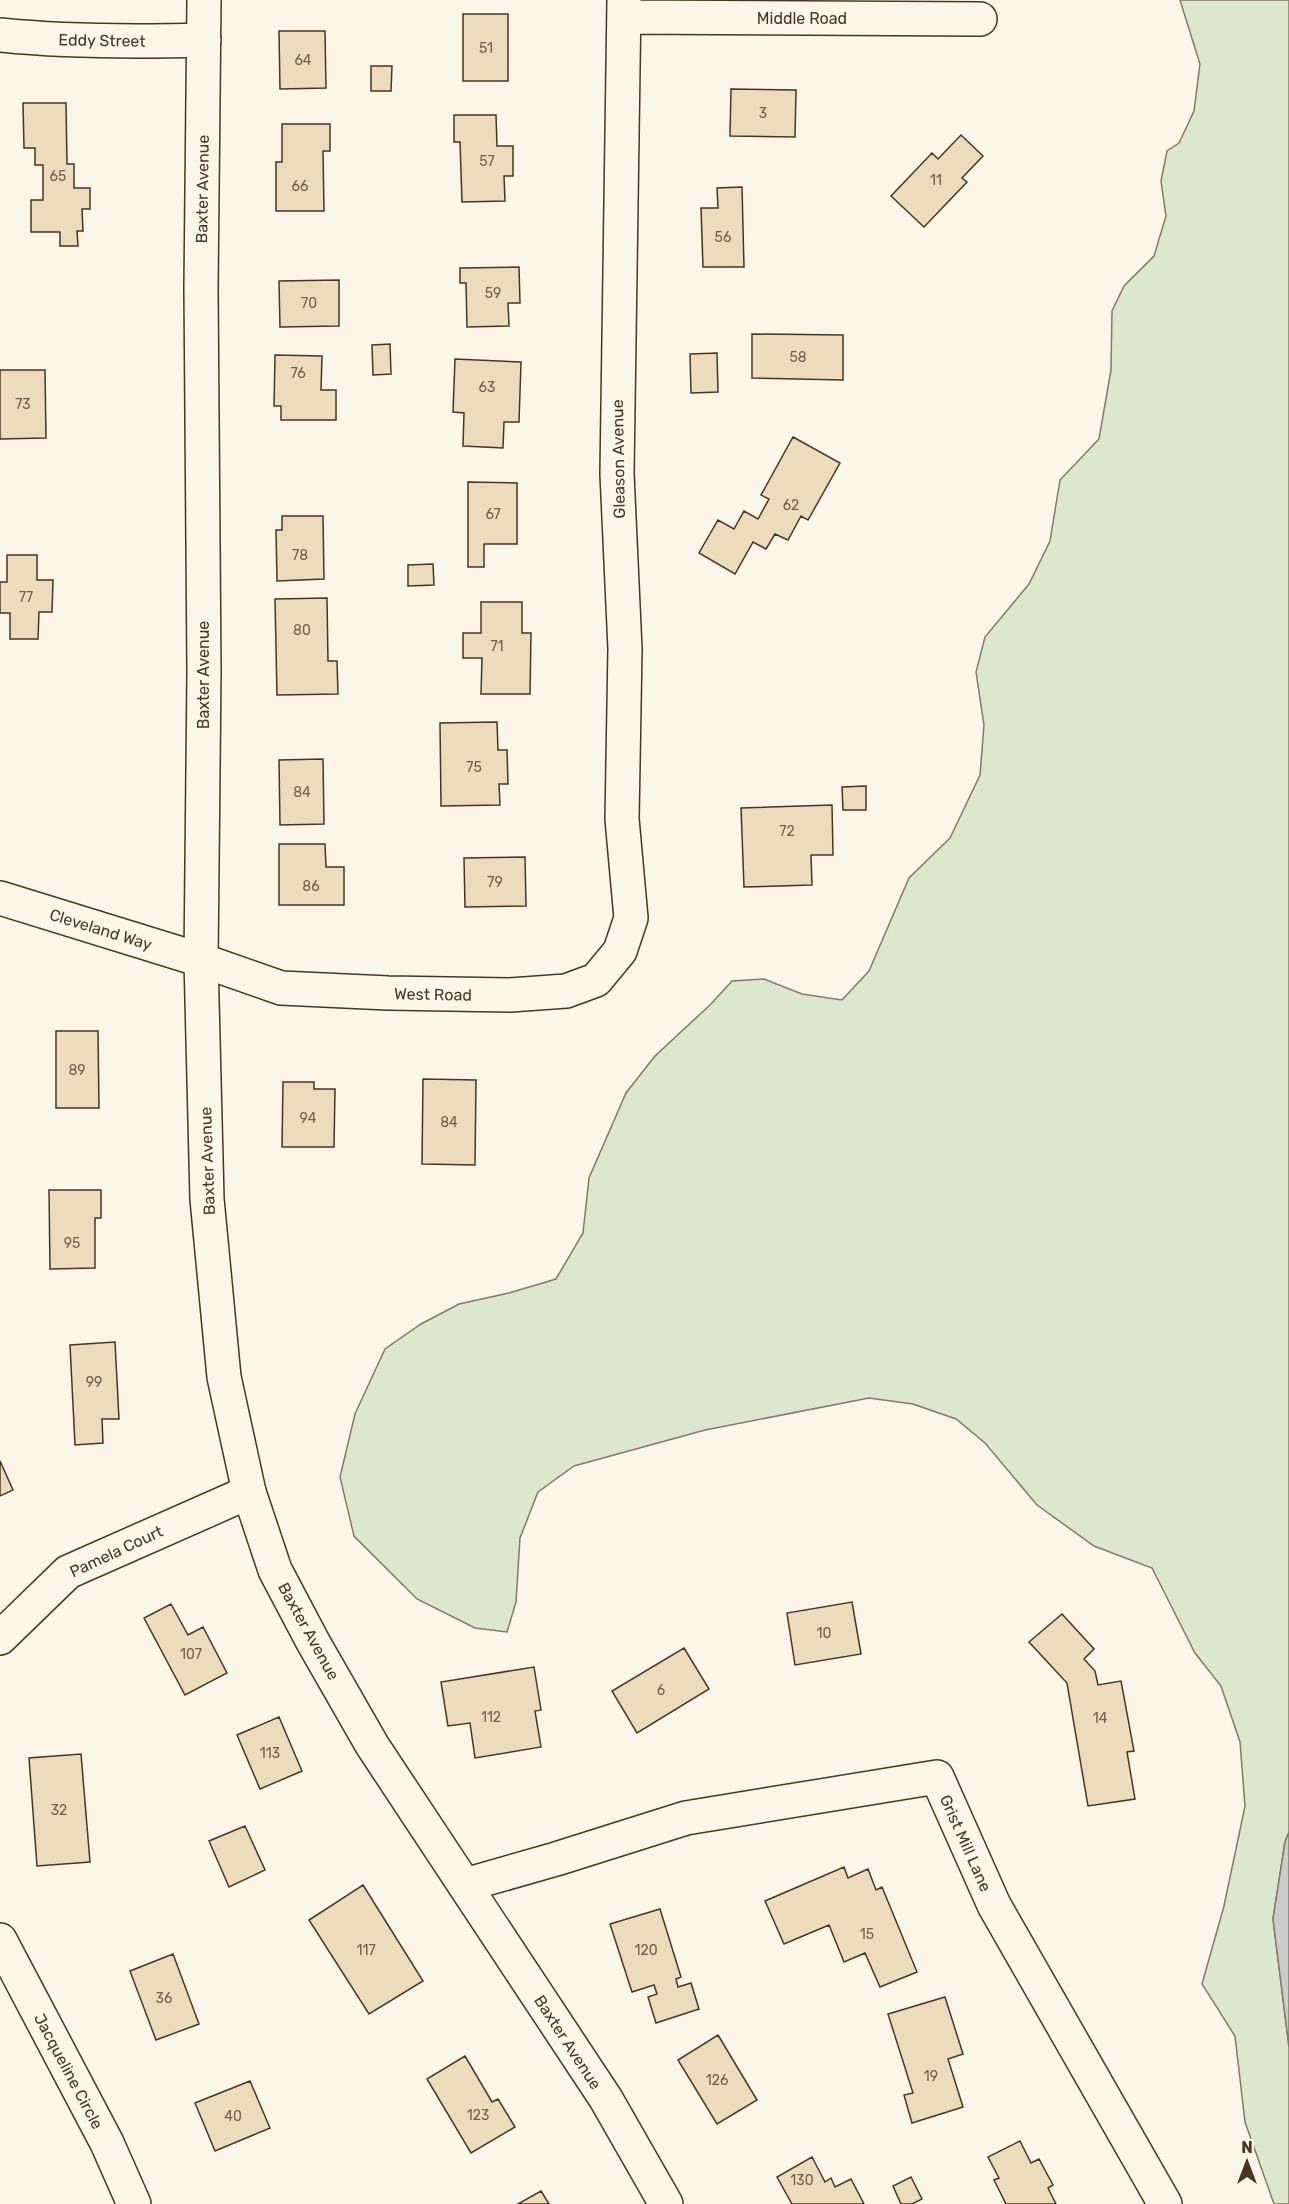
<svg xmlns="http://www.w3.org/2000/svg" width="1289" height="2204" viewBox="0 0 1289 2204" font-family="Rubik,sans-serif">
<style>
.green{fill:#dce7d0;stroke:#887966;stroke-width:1.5}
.water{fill:#c9cecd;stroke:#887966;stroke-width:1.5}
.building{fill:#ecdcbc;stroke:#4a3520;stroke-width:1.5}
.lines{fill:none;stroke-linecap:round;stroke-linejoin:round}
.street-casing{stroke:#4a3520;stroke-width:36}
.secondary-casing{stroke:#4a3520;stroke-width:36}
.street{stroke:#fbf6e9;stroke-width:33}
.secondary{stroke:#fbf6e9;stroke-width:33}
.labels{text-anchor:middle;stroke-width:4.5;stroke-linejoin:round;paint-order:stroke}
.number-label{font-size:14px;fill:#725f47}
.street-label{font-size:16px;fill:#4a3520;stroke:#fbf6e9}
</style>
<rect width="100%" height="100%" fill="#fbf6e9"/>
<path class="green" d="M1180,0H1289V1832L1285,1842L1273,1919L1289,2047V2204H1274L1245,2122L1235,2036L1202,1984L1224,1906L1245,1806L1240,1742L1221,1686L1195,1653L1152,1568L1094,1546L1037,1505L985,1443L956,1419L913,1404L869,1398L705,1430L574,1466L538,1492L520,1538L516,1602L507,1632L475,1628L417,1599L354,1536L340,1477L355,1414L385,1349L421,1324L459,1304L509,1293L556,1279L583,1233L589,1178L626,1093L655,1056L711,1004L732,981L764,979L802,994L842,1000L869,971L909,878L950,838L980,775L984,725L976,672L985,637L1029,584L1050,541L1060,480L1099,439L1111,370L1112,311L1124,286L1154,256L1166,216L1161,181L1167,151L1179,143L1194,111L1200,64Z"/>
<path class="water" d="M1289,1832V2047L1273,1919L1285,1842Z"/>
<path class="building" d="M463,14H508V81H463Z
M279,31H325L326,88L280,89Z
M371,66H392L391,91H371Z
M731,89L796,90L795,137L730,136Z
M23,103H66L67,164H74V188H90V209H82L83,231H77L78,246H60V232H31V200H43V165H35V148H24Z
M454,115H496L497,146H513V176H504L505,201L462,202L460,142H454Z
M282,124H330V151H323L324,211H276V162H282Z
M961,135L983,156L962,178L967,182L924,227L891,196L932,153L938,159Z
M742,187L744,267H703L701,208H718L717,188Z
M519,267L520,303H508L509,326L467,327L466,283H460V268Z
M339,280V326L280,327L279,281Z
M752,334L843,335V380L752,378Z
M390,344L391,374L373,375L372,345Z
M717,353L718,392L691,393L690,354Z
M275,355L322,356L321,390H336V420H281V406H274Z
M455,359L521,362L519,422H504L503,448L463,446L464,413L453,412Z
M0,370H45L46,438L0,439Z
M793,437L840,463L808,520L801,516L788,540L775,534L766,549L753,542L735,574L699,553L718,520L734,529L744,511L758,519L769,499L761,495Z
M468,482L517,483V544H484V567H468Z
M282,516H323L324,579L277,581L276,530H282Z
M7,555H37V580H53L52,612H39L38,639H10V613H0V582H7Z
M433,564L434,585L408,586V565Z
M327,598L328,661H337L338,694L277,695L275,599Z
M481,602H522V633H531L530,694H481L482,658H463V633H481Z
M497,722L498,750H507L508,784H499L500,805L441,806L440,723Z
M323,759L324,824L280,825L279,760Z
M866,786V810H843L842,787Z
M832,805L833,855H811L812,885L744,887L741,808Z
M279,844H325L326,867H344V905H279Z
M525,857L526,906L465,907L464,858Z
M56,1031H98L99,1108H56Z
M423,1079L476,1080L475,1165L422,1164Z
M283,1082H314V1089H335L334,1147H282Z
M49,1190H101V1218H95V1268L50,1269Z
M115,1342L119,1419H102L103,1443L75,1445L70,1345Z
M0,1461L13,1490L0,1496Z
M852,1602L861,1654L795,1665L787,1613Z
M171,1604L188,1635L203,1627L227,1673L185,1695L144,1618Z
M1062,1614L1094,1649L1084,1659L1095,1671L1098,1685L1121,1681L1134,1751L1127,1752L1135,1799L1088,1806L1067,1683L1029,1642Z
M684,1648L709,1689L637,1733L612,1691Z
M534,1667L541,1710L535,1711L541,1747L475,1758L470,1723L448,1726L441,1682Z
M279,1717L302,1771L260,1789L237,1735Z
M81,1754L90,1862L37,1866L29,1758Z
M245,1826L265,1870L229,1887L209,1841Z
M844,1867L848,1878L868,1869L876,1890L882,1887L917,1972L880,1987L865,1953L844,1962L829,1925L784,1944L765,1901Z
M363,1885L423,1981L369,2014L309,1920Z
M660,1909L681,1977L676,1979L678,1987L691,1983L699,2009L656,2023L648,1997L657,1994L654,1985L632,1992L610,1924Z
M173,1954L199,2024L156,2040L130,1971Z
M945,1997L963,2054L948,2059L963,2107L912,2123L904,2095L913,2093L888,2014Z
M718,2035L757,2100L717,2124L678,2060Z
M465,2056L492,2102L498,2099L515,2127L471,2153L427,2079Z
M250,2081L270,2128L215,2151L195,2103Z
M1020,2141L1031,2163L1039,2159L1053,2185L1048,2188L1056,2204H1006L994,2180L999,2178L988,2157Z
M812,2157L825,2182L831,2178L835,2187L851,2179L864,2204H792L777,2177Z
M911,2177L922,2199L912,2204H901L893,2186Z
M541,2191L549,2204H518Z"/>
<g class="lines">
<g class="street-casing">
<path id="street" d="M624,17L980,19
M0,35C68,42 136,42 204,40
M0,898L201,960L281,988L388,993L510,995L566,991L596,980L620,951L631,918L622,819L625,649L617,474L624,0
M0,1638L68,1572L249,1492
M465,1885L556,1859L686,1818L937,1777L994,1905L1165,2204
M0,1940L107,2143L134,2204"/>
</g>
<g class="secondary-casing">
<path id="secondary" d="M204,0L201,288L204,672L201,960L207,1199L224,1377L249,1492L275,1570L313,1642L372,1745L606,2099L666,2204"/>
</g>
<use href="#street" class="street"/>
<use href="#secondary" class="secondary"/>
</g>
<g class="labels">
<g class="number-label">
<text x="486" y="53">51</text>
<text x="303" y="65">64</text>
<text x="763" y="118">3</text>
<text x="487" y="166">57</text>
<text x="58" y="181">65</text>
<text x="936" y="185">11</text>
<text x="300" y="191">66</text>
<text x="723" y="242">56</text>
<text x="493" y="298">59</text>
<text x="309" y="308">70</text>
<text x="798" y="362">58</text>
<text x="298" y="378">76</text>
<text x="487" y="392">63</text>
<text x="23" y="409">73</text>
<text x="791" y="510">62</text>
<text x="493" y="519">67</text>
<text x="300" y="560">78</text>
<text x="26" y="602">77</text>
<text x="302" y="635">80</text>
<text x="497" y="651">71</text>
<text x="474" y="772">75</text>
<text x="302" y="797">84</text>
<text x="787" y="836">72</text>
<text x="495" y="887">79</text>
<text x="311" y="891">86</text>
<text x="77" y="1075">89</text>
<text x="308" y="1123">94</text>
<text x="449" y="1127">84</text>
<text x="72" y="1248">95</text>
<text x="94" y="1387">99</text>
<text x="824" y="1638">10</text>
<text x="191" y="1659">107</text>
<text x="661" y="1695">6</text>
<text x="491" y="1722">112</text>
<text x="1100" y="1723">14</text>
<text x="270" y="1758">113</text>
<text x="59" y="1815">32</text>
<text x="867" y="1939">15</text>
<text x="366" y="1955">117</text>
<text x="646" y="1955">120</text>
<text x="164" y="2003">36</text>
<text x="931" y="2081">19</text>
<text x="717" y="2085">126</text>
<text x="478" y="2120">123</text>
<text x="233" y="2121">40</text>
<text x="802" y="2185">130</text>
</g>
<g class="street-label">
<text x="802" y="24">Middle Road</text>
<text transform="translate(102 40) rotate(1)" y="6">Eddy Street</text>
<text transform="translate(202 189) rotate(-89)" y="6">Baxter Avenue</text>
<text transform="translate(618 459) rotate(-91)" y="6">Gleason Avenue</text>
<text transform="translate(203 675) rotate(-90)" y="6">Baxter Avenue</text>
<text transform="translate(101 929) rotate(17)" y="6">Cleveland Way</text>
<text transform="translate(433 994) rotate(1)" y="6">West Road</text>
<text transform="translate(207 1161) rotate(-92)" y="6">Baxter Avenue</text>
<text transform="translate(116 1551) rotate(-25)" y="6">Pamela Court</text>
<text transform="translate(309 1631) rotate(61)" y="6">Baxter Avenue</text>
<text transform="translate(966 1843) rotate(66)" y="6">Grist Mill Lane</text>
<text transform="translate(568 2042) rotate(57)" y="6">Baxter Avenue</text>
<text transform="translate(69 2071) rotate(62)" y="6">Jacqueline Circle</text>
</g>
</g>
<g transform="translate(1247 2162)" stroke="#fbf6e9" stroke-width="4.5" paint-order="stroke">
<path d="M0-4.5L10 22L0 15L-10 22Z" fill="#4a3520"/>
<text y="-9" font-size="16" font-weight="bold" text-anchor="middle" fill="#4a3520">N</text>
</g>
</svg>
